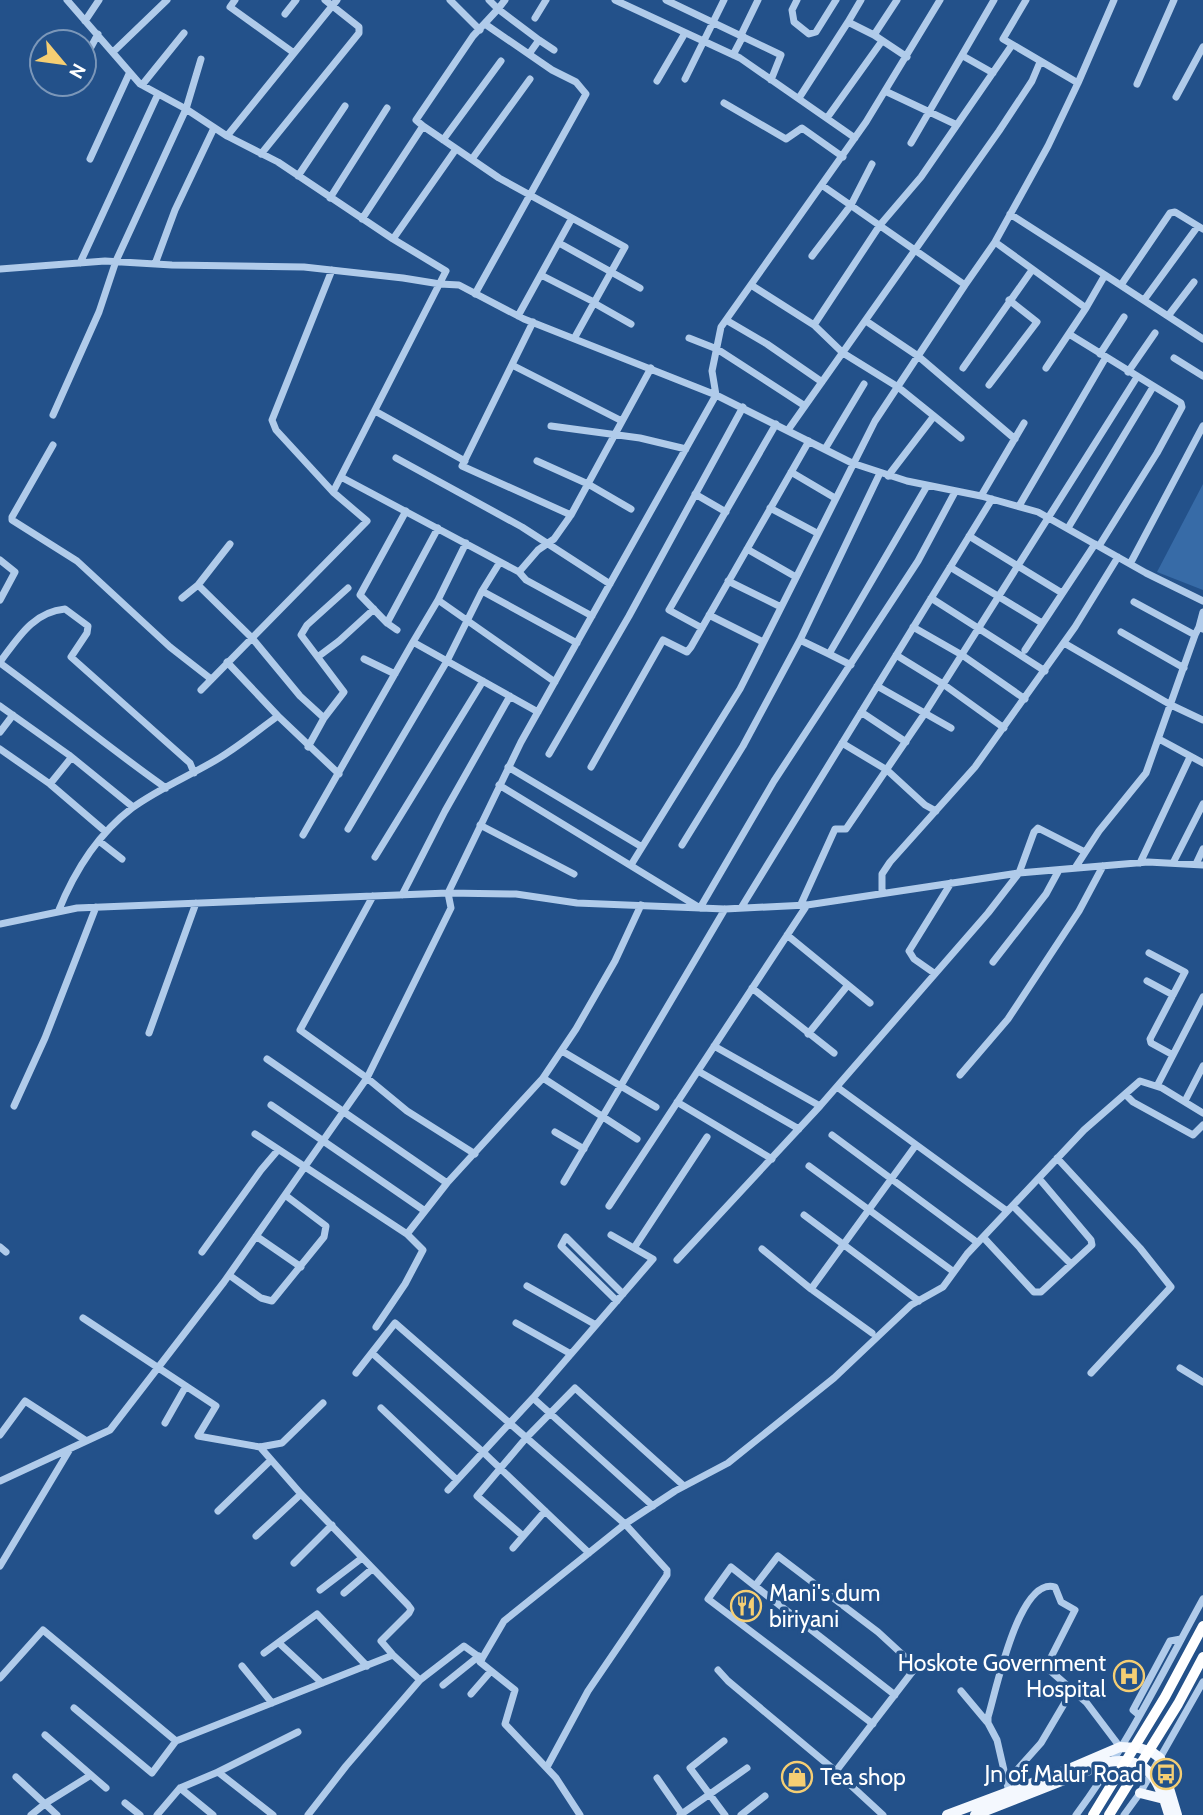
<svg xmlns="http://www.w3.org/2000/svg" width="1203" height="1815" viewBox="0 0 1203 1815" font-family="Cabin,sans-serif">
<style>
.green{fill:#376ba7}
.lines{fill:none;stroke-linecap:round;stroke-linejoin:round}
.minor{stroke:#b0cbea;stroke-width:7}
.major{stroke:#f4f8fe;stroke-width:10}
.highway{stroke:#fff;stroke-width:10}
.labels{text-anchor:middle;stroke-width:7;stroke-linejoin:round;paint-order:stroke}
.poi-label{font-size:23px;fill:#fff;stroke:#23518a;text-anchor:start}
</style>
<rect width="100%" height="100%" fill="#23518a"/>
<path class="green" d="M1203,484V590L1157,572Z"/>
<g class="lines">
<path class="minor" d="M67,0L140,84L186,109L227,136L278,162L393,239L446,271L333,492
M235,0L230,7L294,53
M450,0L480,30
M505,0L498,9L539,40L529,54
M615,0L740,58L855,138
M666,0L781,55L771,80
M797,0L792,10L794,22L809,34L816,32L836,0
M861,0L848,22L874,35
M897,0L874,35L907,57
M1026,0L1003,39L1078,83
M285,14L296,0
M535,18L546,0
M85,21L99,0
M741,35L758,0
M539,40L554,50
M113,52L167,0
M733,55L743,36
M963,56L993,73
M84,60L98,34
M685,79L724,0
M657,81L685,33
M1137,84L1174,0
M142,85L184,33
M885,91L957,125
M1176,97L1203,47
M799,98L848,22
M724,103L786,139L802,128L843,157
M827,118L882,41
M423,126L416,120L473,36L498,9L489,0
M227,136L337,0
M443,140L501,61
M911,143L994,0
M261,154L359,33V27L325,0
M90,159L129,74
M472,159L530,79
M298,176L345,106
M823,186L965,285L995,242L1086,308L1105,275L1203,339
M330,198L387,108
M1010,214L1105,275
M362,219L423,126L499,178L625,247L575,337
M393,239L456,149
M995,242L1048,146L1078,83L1114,0
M559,243L640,288
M812,256L851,205L872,164
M80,263L158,94
M155,264L175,210L214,128
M0,269L105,261L172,265L304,267L403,278L440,284L459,285L524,319L716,395L852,463L907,481L981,496L1038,512L1146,573L1203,601
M541,275L594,302
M751,285L814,325L843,353L898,387L934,416L888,476
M1121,285L1170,213L1175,212L1203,229
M475,294L586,94L576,82L552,70L485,24
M1144,300L1198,226
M594,303L631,324
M518,316L572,218
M1168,316L1194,282
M726,320L767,344L822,382
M866,321L918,356L1015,439
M533,322L462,466L571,515
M814,325L880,225L921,177L1012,45
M1069,334L1181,403L1182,407L1157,453L1099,546
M689,338L717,349L805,406
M1100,354L1124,317
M1174,358L1203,376
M512,365L620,420
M963,368L1032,270
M1046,368L1086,308
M1128,372L1155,333
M989,385L1037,322L1009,300
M375,411L465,461
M53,415L99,312L116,261L186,109L201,59
M934,416L961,438
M551,426L640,438L686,449
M788,430L999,131L1032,81L1040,62
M53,445L12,517V520L77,561L170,647L211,679
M825,449L864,384
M396,458L522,527L610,584
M537,461L588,484L631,509
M791,472L835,498
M880,473L800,640L829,654L927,486
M341,477L519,572L526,580L592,616
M695,494L726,512
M981,496L1024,423
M1019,506L1106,357
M770,508L817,533
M406,511L360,595L387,623L438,528
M1068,528L1153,387
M969,536L1062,593
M466,543L438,600L555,682
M230,544L198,585L252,638L300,696L324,718
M747,549L796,577
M0,560L15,572L0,600
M1130,564L1203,426
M950,567L1042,623
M519,572L538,550L554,539L571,515L651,368
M728,581L781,607
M482,591L577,643
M182,598L198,585
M931,598L1045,671
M438,600L413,642L538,712
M1134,602L1195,635
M709,615L763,642
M387,623L397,630
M913,627L962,655L1025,699
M1199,627L1203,612
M702,628L669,610L776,424
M1121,632L1184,668
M1064,643L1171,705L1203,720
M1025,650L1095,544
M829,654L851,665
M896,655L943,684L1004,728
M319,656L339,641L374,609
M364,659L395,674
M0,662C18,638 33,612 65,609L88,626L87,633L71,657L190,763L194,773
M227,662L278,716L339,774
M0,663C56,704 109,748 166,788
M877,686L951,728
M201,690L367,521L333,492L276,430L272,420L332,270
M0,706L69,755L133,807
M861,712L906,742
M0,732L13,715
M1159,739L1203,763
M842,743L887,770L925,805L936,811
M308,747L324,718L344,692L301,635L307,625L348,588
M0,749L50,784L106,832
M549,754L629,616L743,407
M508,767L642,847
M591,767L663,640L687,652L691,647L809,441
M50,784L71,758
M499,785L700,908L774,781L918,561L955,492
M480,825L574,874
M348,829L447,661L482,591L500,562
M303,835L413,642
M99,841L122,859
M682,845L743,746L800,640
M375,857L483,681
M1140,863L1190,757
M1173,863L1203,804
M1196,864L1203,849
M631,865L740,689L875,421L965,285
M1075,868L1099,831L1146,773L1195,635L1199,627L1203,629
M882,893V874L890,862L975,767L1075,627L1118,557
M402,895L445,811L510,696
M373,896L300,1030L367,1078L407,1111L475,1154
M801,904L835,829H846L925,713L1137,377
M741,908L992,499
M58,912C74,872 98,834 132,808C158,789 189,776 216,760C238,747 257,731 278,716
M0,924L77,908L448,893L516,894L577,903L725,909L807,905L1019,873L1148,862L1203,865
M787,935L870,1003
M1149,953L1185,972L1150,1039L1151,1043L1173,1055
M993,962L1046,894L1059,870
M934,973L914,959L909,951L951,883
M1147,981L1173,995
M752,988L834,1053
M149,1033L196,903
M808,1034L848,985
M714,1046L820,1106
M562,1051L656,1107
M267,1059L447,1183
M698,1071L799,1129
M960,1075L1008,1019L1079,911L1103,866
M543,1078L637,1139
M1157,1086L1203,997
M837,1087L1007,1211
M1125,1094L1133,1102L1193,1135L1203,1125
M1185,1101L1203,1066
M677,1102L772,1159
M271,1105L425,1211
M14,1106L45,1038L96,907
M555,1132L584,1149
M255,1134L407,1234
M832,1135L974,1240
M1057,1158L1140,1248L1171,1287L1091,1373
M809,1166L954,1272
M564,1182L725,909
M609,1206L807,905
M1016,1209L1071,1264
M804,1215L919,1301
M256,1236L301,1267
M983,1237L1034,1292H1041L1092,1245L1091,1240L1042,1182
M0,1247L6,1252
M634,1248L707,1137
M762,1249L811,1289
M202,1252L261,1170L278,1150
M677,1260L820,1106L988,913L1019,873L1034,832L1038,828L1085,852
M229,1275L261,1298L272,1301L324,1237L326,1226L285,1195
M527,1286L596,1325
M617,1301L561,1246L566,1237L623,1294
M83,1318L216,1406L198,1436L260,1447L282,1443L323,1403
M516,1323L571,1354
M376,1327L405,1284L423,1250L407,1234L447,1183L543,1078L576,1029L615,961L641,905
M872,1333L811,1289L916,1145
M372,1353L483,1452L448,1490
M1180,1368L1203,1382
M356,1373L395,1323L625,1524L667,1570V1575L588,1691L547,1767
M533,1398L653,1506
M381,1408L457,1480
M165,1423L186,1386
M0,1435L25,1401L85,1440
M260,1447L301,1494L408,1605L411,1609L409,1613L381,1641L393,1655L420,1680
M0,1481L110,1430L224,1282L367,1078L451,908L448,893L521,742L716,395L712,371L721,327L866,122L940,0
M218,1511L271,1460
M256,1536L301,1494
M523,1536L477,1496L526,1438L575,1388L684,1486
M513,1548L545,1511
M589,1553L483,1452L533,1398L653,1259L611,1235
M294,1563L332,1525
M0,1566L70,1449
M755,1586L895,1695
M320,1590L362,1558
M344,1593L372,1569
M279,1643L322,1683
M264,1653L317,1614L367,1666
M242,1666L272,1703
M718,1670L728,1681L832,1768L883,1815
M0,1678L43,1630L176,1741
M443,1685L479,1656
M961,1691L987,1722
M471,1694L491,1671
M74,1708L152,1773L176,1741L393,1655
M1139,1715L1133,1710L1170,1641L1181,1639
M45,1735L106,1788
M724,1741L690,1768L725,1815
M836,1771L916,1667L878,1632L778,1556L755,1586L731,1567L708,1599L873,1724
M16,1777L57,1815
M657,1778L682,1814
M1007,1781L1041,1743L1067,1699
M180,1788L213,1815
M1009,1792L997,1740L988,1723V1717C996,1691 1019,1576 1055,1587L1061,1602L1075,1610L1046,1667L1086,1702L1120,1747
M125,1803L140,1815
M31,1815L46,1803L91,1775
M157,1815L180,1788L218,1772
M273,1815L218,1772L298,1732
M308,1815L346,1766L420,1680L464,1646L482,1659
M580,1815L556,1778L505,1724L515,1690L480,1662L504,1621L625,1524L675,1491L728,1463L834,1378L911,1305L943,1287L967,1254L1084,1130L1140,1081L1162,1088L1203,1113
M680,1815L747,1768
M741,1815L765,1796
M1076,1815C1126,1748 1163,1672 1203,1599
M1124,1815L1140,1793L1203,1682"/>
<path class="major" d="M1140,1793L1164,1799
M947,1815L1064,1771L1120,1747L1139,1748L1152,1752L1160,1758L1177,1815
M975,1815L1110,1762C1149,1755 1160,1783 1169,1815"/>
<path class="highway" d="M1093,1815L1165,1697L1203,1626
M1109,1815L1178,1704L1203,1657"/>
</g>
<defs>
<g id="restaurant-ring" transform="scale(1.575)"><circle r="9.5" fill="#23518a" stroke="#f5ce73" stroke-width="1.5"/><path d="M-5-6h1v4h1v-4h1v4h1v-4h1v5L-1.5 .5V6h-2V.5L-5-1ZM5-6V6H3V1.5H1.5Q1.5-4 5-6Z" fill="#f5ce73"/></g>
<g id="hospital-ring" transform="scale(1.575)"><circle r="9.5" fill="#23518a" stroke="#f5ce73" stroke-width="1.5"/><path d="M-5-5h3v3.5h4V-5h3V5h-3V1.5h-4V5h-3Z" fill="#f5ce73"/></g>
<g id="bus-ring" transform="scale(1.575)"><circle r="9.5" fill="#23518a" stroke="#f5ce73" stroke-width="1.5"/><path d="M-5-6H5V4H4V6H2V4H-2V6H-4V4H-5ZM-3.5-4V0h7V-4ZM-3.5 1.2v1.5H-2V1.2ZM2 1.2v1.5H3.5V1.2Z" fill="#f5ce73"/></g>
<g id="shop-ring" transform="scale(1.575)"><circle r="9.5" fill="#23518a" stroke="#f5ce73" stroke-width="1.5"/><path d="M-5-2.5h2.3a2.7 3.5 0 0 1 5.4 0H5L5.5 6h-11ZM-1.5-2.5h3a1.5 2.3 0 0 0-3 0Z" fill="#f5ce73"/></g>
</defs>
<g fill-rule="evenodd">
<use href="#restaurant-ring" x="746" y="1606"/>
<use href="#hospital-ring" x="1129" y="1676"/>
<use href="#bus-ring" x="1166" y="1774"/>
<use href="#shop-ring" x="797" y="1777"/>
</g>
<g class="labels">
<g class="poi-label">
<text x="769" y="1601">Mani's dum<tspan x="769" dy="26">biriyani</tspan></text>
<text x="1106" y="1671" text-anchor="end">Hoskote Government<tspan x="1106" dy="26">Hospital</tspan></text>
<text x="1143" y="1782" text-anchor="end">Jn of Malur Road</text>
<text x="820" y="1785">Tea shop</text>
</g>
</g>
<g transform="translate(63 63) rotate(119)"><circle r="33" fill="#23518a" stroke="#7b97b9" stroke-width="2"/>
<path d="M0-5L12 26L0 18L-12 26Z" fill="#f5ce73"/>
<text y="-10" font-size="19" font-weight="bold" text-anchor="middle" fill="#ffffff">N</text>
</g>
</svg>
